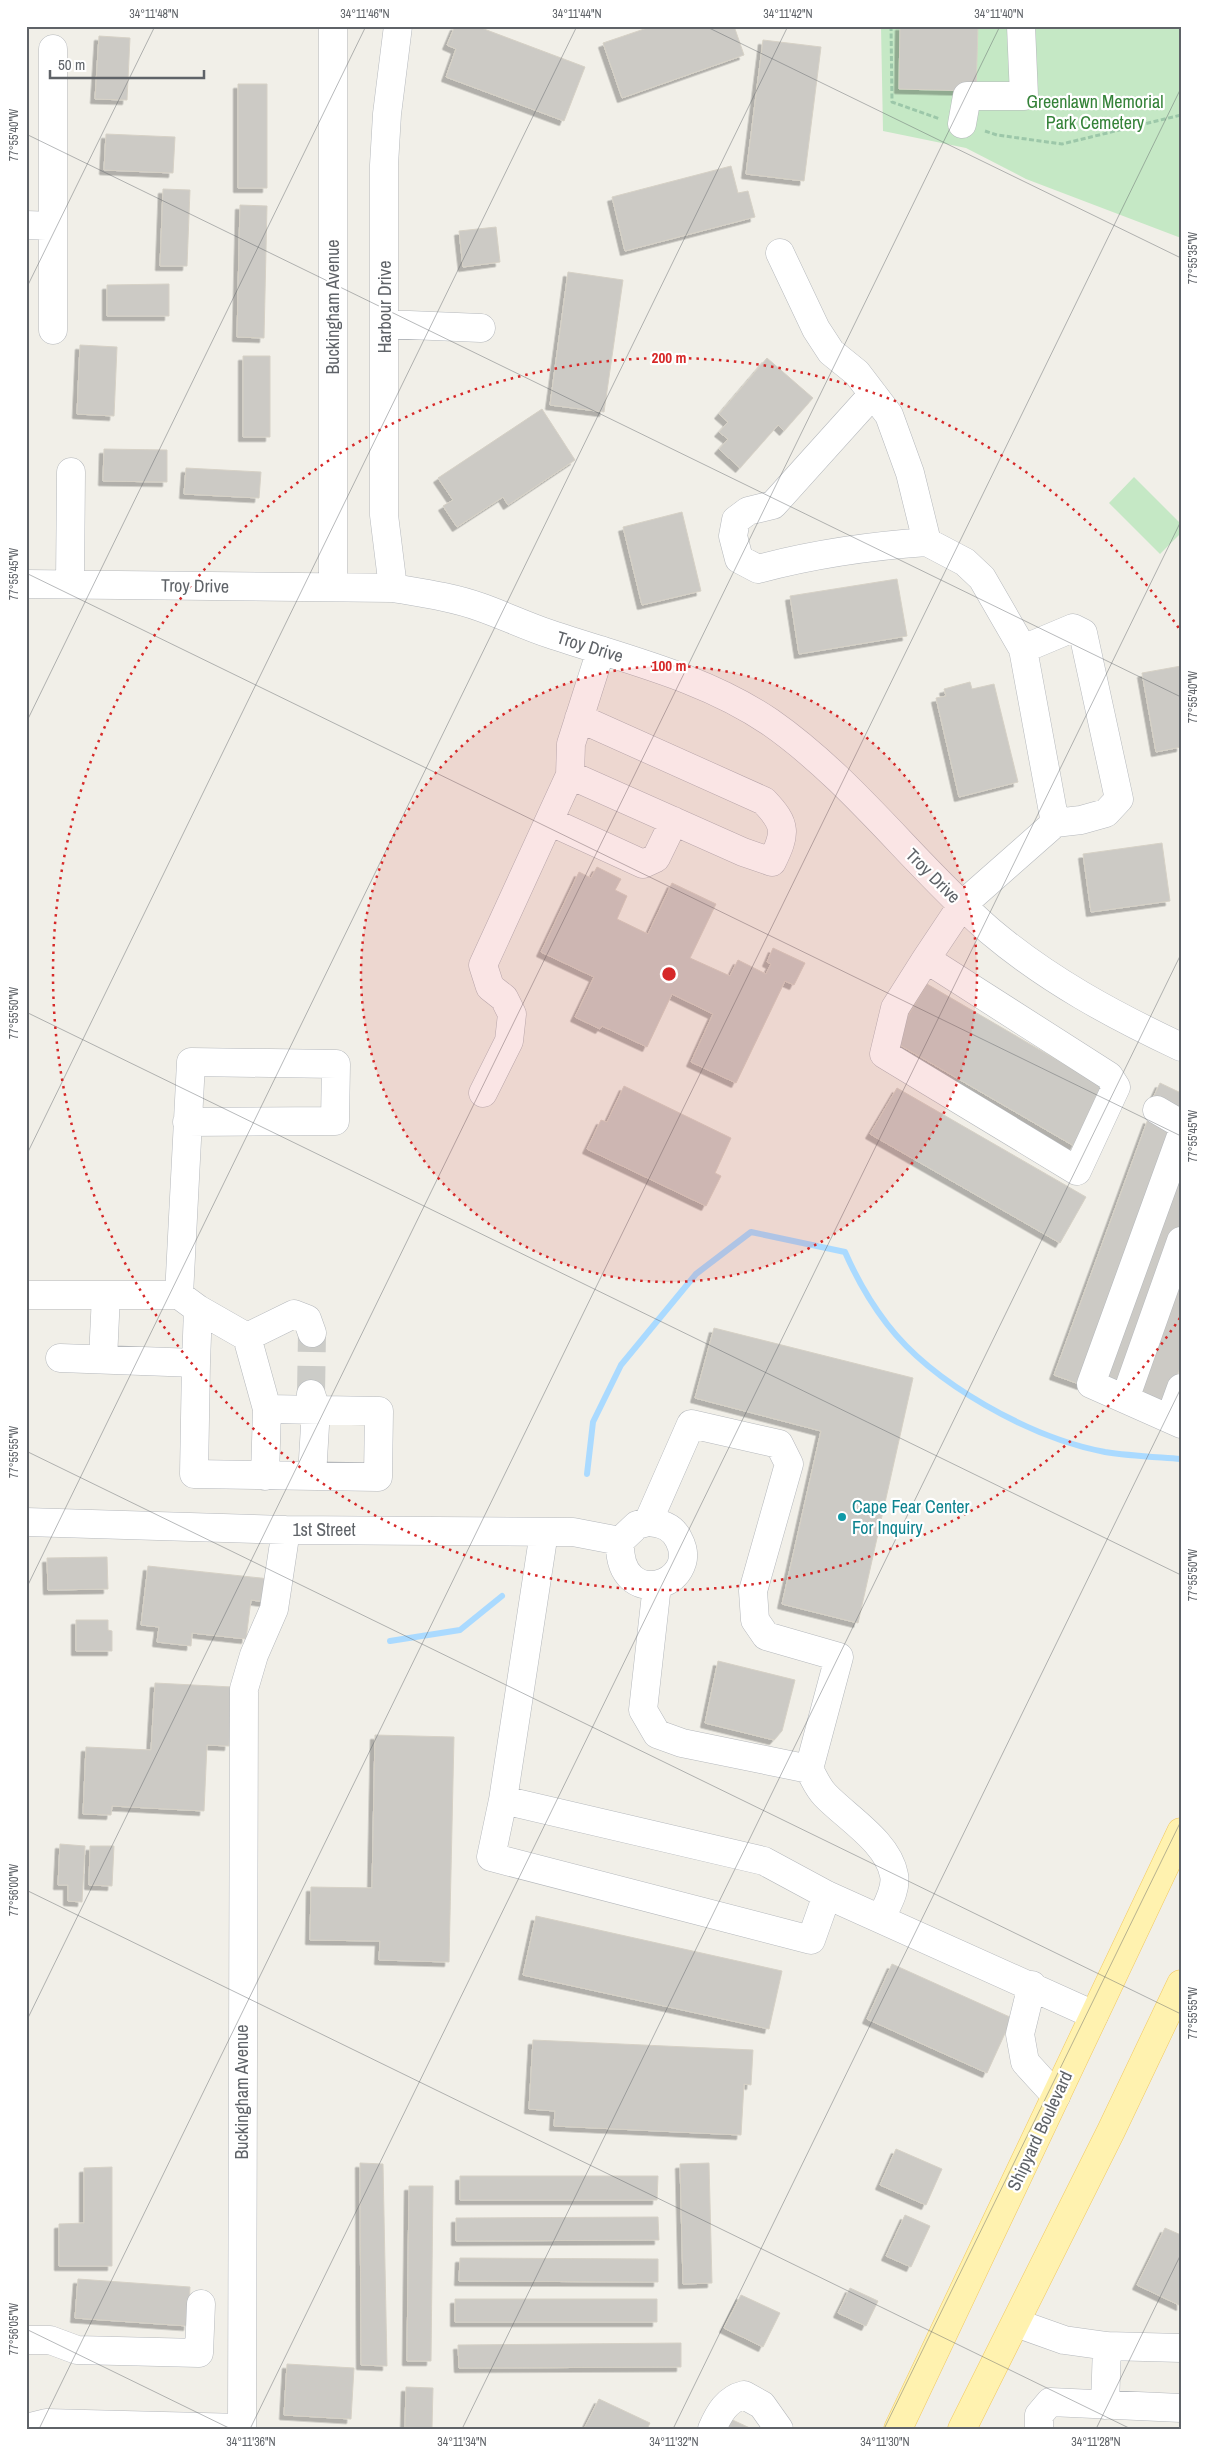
<svg xmlns="http://www.w3.org/2000/svg" width="1207" height="2455" viewBox="0 0 1207 2455" font-family="'Archivo Narrow',sans-serif">
<style>
.green{fill:#c5e8c5}
.lines{fill:none;stroke-linecap:round;stroke-linejoin:round}
.stream{stroke:#aadaff;stroke-width:6}
.building{fill:#cccac5;stroke:#d6d1c6;filter:url(#shadow)}
.minor-tunnel{stroke:#ccccc8;stroke-width:28;stroke-dasharray:28 14;stroke-linecap:butt}
.minor-casing{stroke:#b5b8bc;stroke-width:29}
.major-casing{stroke:#f2c960;stroke-width:29}
.path{stroke:#9cc7a9;stroke-width:3;stroke-dasharray:5 2.5;stroke-linecap:butt}
.minor{stroke:#fff;stroke-width:28}
.major{stroke:#fff2af;stroke-width:28}
.ticks{fill:none;stroke:#5f6368;stroke-width:1;stroke-opacity:0.45}
.ring{fill:none;stroke:#d62828;stroke-width:2.5;stroke-dasharray:2.5 5}
.culture-dot{fill:#0f9aa8;stroke:#fff;stroke-width:2}
.labels{text-anchor:middle;stroke-width:4.5;stroke-linejoin:round;paint-order:stroke}
.park-label{font-size:18px;fill:#348238;stroke:#fff}
.street-label{font-size:18px;fill:#5f6368;stroke:#fff}
.culture-label{font-size:18px;fill:#0d838f;stroke:#fff;text-anchor:start}
.centre{fill:#d62828;stroke:#fff;stroke-width:2.5}
.ring-label{font-size:15px;text-anchor:middle;font-weight:bold;fill:#d62828;stroke:#fff;stroke-width:4.5;stroke-linejoin:round;paint-order:stroke}
.neatline{fill:none;stroke:#5f6368;stroke-width:2}
.ticks-label{font-size:12px;text-anchor:middle;fill:#5f6368}
</style>
<defs>
<filter id="shadow"><feDropShadow dx="-4.5" dy="4.5" stdDeviation="0" flood-color="#0004"/></filter>
</defs>
<rect width="100%" height="100%" fill="#f1efe8"/>
<path class="green" d="M881,26H1181V238L1026,179L966,148L883,131Z
M1134,477L1181,524V533L1160,554L1109,503Z"/>
<g class="lines">
<path class="stream" d="M587,1474L593,1422L621,1365L696,1274L751,1232L845,1252C856,1277 870,1302 887,1324C933,1384 1031,1438 1105,1452C1130,1456 1156,1457 1181,1459
M390,1641L460,1630L502,1596"/>
</g>
<path class="building" d="M455,26H476L585,67L564,121L446,77L456,49L447,45Z
M653,26H734L744,55L622,98L603,43Z
M900,26H978L976,91L899,89Z
M99,36L130,38L127,100L95,99Z
M763,40L821,47L804,181L746,174Z
M238,84H267V188H238Z
M106,134L175,137L173,173L104,170Z
M731,166L738,193L748,191L755,217L625,251L612,197Z
M163,189L190,190L187,266H160Z
M240,205L267,206L264,338L237,337Z
M496,227L500,262L463,267L459,231Z
M568,272L623,280L604,412L550,405Z
M169,284V316H107V285Z
M80,345L117,347L114,416L77,414Z
M243,356H270V437H243Z
M767,358L813,398L784,431L778,425L740,468L719,449L728,439L719,432L728,422L719,414Z
M542,409L575,460L508,505L503,497L457,527L443,506L453,500L438,478Z
M104,449L167,450V482L103,481Z
M186,468L261,472L259,498L184,494Z
M682,512L701,591L642,605L623,527Z
M897,579L907,636L799,654L790,596Z
M1181,666V747L1156,752L1142,673Z
M970,682L972,689L994,684L1018,782L959,797L936,698L946,696L944,689Z
M1162,843L1170,901L1091,912L1083,854Z
M597,867L621,879L615,890L627,896L617,919L648,934L672,883L716,904L690,958L730,976L738,960L766,974L771,964L767,962L773,948L805,963L794,985L785,981L736,1083L691,1062L713,1014L672,994L647,1047L602,1026L600,1029L575,1017L594,977L541,952L579,872L591,878Z
M927,984L1107,1089L1074,1146L893,1041Z
M1160,1083L1181,1093V1113L1152,1100Z
M624,1086L731,1138L715,1173L721,1176L706,1206L587,1149L601,1120L607,1122Z
M897,1088L1086,1197L1060,1243L870,1134Z
M1148,1119L1176,1129L1082,1385L1054,1375Z
M1181,1162V1226L1124,1388L1104,1381Z
M1181,1277V1365L1166,1405L1137,1395Z
M714,1328L913,1378L858,1623L782,1604L821,1431L695,1398Z
M107,1557L108,1589L48,1590L47,1558Z
M148,1566L270,1579L267,1602L251,1600L246,1639L192,1633L191,1646L157,1642L159,1627L141,1625Z
M76,1620H108V1630L112,1631V1651H76Z
M718,1661L795,1680L782,1731L774,1740L705,1723Z
M155,1683L232,1687L229,1746L207,1745L204,1811L112,1806L111,1815L83,1814L86,1747L151,1750Z
M375,1735L454,1737L449,1962L379,1960L380,1941L310,1940L311,1887L372,1888Z
M60,1844L85,1846L82,1902L68,1901V1885H58Z
M90,1846H114L112,1886L89,1885Z
M536,1916L782,1971L769,2029L523,1975Z
M892,1964L1012,2018L987,2073L867,2019Z
M533,2040L753,2050L751,2085L744,2084L741,2135L554,2126L555,2111L529,2109Z
M896,2149L942,2169L926,2205L880,2185Z
M360,2163L383,2164L387,2366L361,2365Z
M709,2163L712,2283L683,2284L680,2164Z
M112,2167V2266H59V2224L84,2223V2168Z
M460,2176H658L657,2200H460Z
M409,2186H433L431,2361H407Z
M905,2215L930,2226L911,2267L886,2256Z
M658,2217L659,2240L456,2241V2218Z
M1165,2228L1181,2235V2306L1137,2285Z
M460,2258L658,2259V2282L459,2281Z
M78,2279L190,2287L188,2326L75,2318Z
M850,2288L878,2301L866,2326L838,2313Z
M741,2295L780,2313L763,2347L724,2328Z
M455,2299H657V2322H455Z
M681,2343V2367L459,2368L458,2345Z
M287,2364L354,2368L351,2419L284,2415Z
M406,2387L433,2388L432,2428L405,2427Z
M599,2399L650,2423L647,2429H584Z
M724,2416L752,2429H719Z"/>
<g class="lines">
<path class="minor-tunnel" d="M311,1394L312,1333"/>
<g class="minor-casing">
<path id="minor" d="M333,26V587
M53,49V330
M962,124L967,96H1024L1021,26
M26,225L53,226
M780,253L816,329L831,352L857,373L889,415L910,473L927,542L965,562L982,578L1023,649
M385,324L481,328
M873,394L773,505L748,511L736,520L733,536L739,559L758,569C814,554 869,546 927,542
M26,584L393,588C422,593 452,597 480,607C503,615 526,626 550,634C624,659 704,677 770,722C853,780 914,865 990,931C1048,980 1113,1015 1181,1047
M70,584L71,472
M393,588L384,515V165L387,114L398,26
M570,775L743,852L772,862C786,833 787,825 764,801L579,718
M549,821L643,864L656,858L674,821
M926,959L962,905L1055,823L1081,820L1106,813L1119,799L1083,633L1073,628L1023,649L1055,823
M926,959L1109,1076L1116,1087L1077,1171L884,1054L895,1008Z
M483,1093L509,1041L512,1014L504,998L490,987L483,965L570,775L571,744L601,650
M1157,1110L1181,1124
M1181,1136L1091,1384L1181,1424
M26,1295H179
M247,1337L294,1314L307,1319L312,1333
M60,1358L196,1363L194,1474L378,1477L379,1411L267,1409L247,1337L198,1309L179,1295L191,1062L336,1064L335,1121L187,1122
M103,1359L106,1295
M196,1363L198,1309
M311,1394L316,1409L312,1476
M1125,1399L1181,1241
M1166,1417L1173,1410L1181,1388
M265,1476L267,1409
M26,1522L286,1530L573,1532L620,1541
M648,1522L691,1424L779,1444L789,1464L753,1591L755,1620L766,1636L839,1657L809,1769L682,1743L657,1734L643,1710L657,1585
M648,1522C662,1523 673,1527 679,1540C702,1585 617,1613 620,1541L637,1525Z
M544,1532L503,1800L764,1861L827,1895L1094,2015
M809,1769C814,1778 818,1788 825,1795C847,1818 888,1842 894,1875C897,1889 887,1905 881,1918
M503,1800L491,1857L811,1940L827,1895
M1032,1985L1020,2034L1025,2062L1056,2096
M1016,2323L1064,2340L1107,2346L1181,2348
M26,2340H50L77,2350L199,2353L201,2304
M1105,2405L1107,2346
M26,2428L46,2423L242,2428
M242,2429L244,1689L254,1655L274,1609L286,1530
M712,2429C719,2413 727,2399 744,2395L762,2405L779,2429
M1039,2429V2415L1050,2402L1181,2408"/>
</g>
<g class="major-casing">
<path id="major" d="M898,2429L1181,1832
M962,2429L1111,2131L1181,1984"/>
</g>
<path class="path" d="M891,26L892,102L940,119
M985,131L997,135L1062,144L1181,115"/>
<use href="#minor" class="minor"/>
<use href="#major" class="major"/>
</g>
<path class="ticks" d="M705,26L1181,258M26,134L1181,697M26,289L155,26M26,573L1181,1136M26,723L366,26M26,1012L1181,1575M26,1156L577,26M26,1451L1181,2014M26,1589L788,26M26,1890L1131,2429M26,2022L1000,26M26,2329L231,2429M39,2429L1181,88M250,2429L1181,521M462,2429L1181,954M673,2429L1181,1388M884,2429L1181,1821M1096,2429L1181,2254"/>
<circle cx="669" cy="974" r="308" fill="#d62828" fill-opacity=".12"/>
<g class="ring">
<circle cx="669" cy="974" r="308"/>
<path d="M1180 1318A616 616 0 1 1 1180 630"/>
</g>
<circle class="culture-dot" cx="842" cy="1517" r="5"/>
<g class="labels">
<g class="park-label">
<text x="1095" y="108">Greenlawn Memorial<tspan x="1095" dy="21">Park Cemetery</tspan></text>
</g>
<g class="street-label">
<text transform="translate(333 307) rotate(-90)" y="6">Buckingham Avenue</text>
<text transform="translate(385 307) rotate(-90)" y="6">Harbour Drive</text>
<text transform="translate(195 586) rotate(1)" y="6">Troy Drive</text>
<text transform="translate(590 647) rotate(17)" y="6">Troy Drive</text>
<text transform="translate(933 876) rotate(45)" y="6">Troy Drive</text>
<text x="324" y="1536">1st Street</text>
<text transform="translate(242 2092) rotate(-90)" y="6">Buckingham Avenue</text>
<text transform="translate(1040 2131) rotate(-65)" y="6">Shipyard Boulevard</text>
</g>
<g class="culture-label">
<text x="852" y="1513">Cape Fear Center<tspan x="852" dy="21">For Inquiry</tspan></text>
</g>
</g>
<circle cx="669" cy="974" r="8" class="centre"/>
<g class="ring-label">
<text x="669" y="363">200 m</text>
<text x="669" y="671">100 m</text>
</g>
<rect width="1207" height="2455" fill="none" stroke="#ffffff" stroke-width="55"/>
<path d="M50 70v8h154v-8" fill="none" stroke="#5f6368" stroke-width="2.5"/>
<text x="58" y="70" font-size="15" fill="#5f6368" stroke="#ffffff" stroke-width="4" paint-order="stroke">50 m</text>
<rect x="28" y="28" width="1152" height="2400" class="neatline"/>
<g class="ticks-label">
<text x="154" y="18">34°11'48"N</text>
<text x="365" y="18">34°11'46"N</text>
<text x="577" y="18">34°11'44"N</text>
<text x="788" y="18">34°11'42"N</text>
<text x="999" y="18">34°11'40"N</text>
<text transform="translate(14 135) rotate(-90)" y="4">77°55'40"W</text>
<text transform="translate(1193 258) rotate(-90)" y="4">77°55'35"W</text>
<text transform="translate(14 574) rotate(-90)" y="4">77°55'45"W</text>
<text transform="translate(1193 697) rotate(-90)" y="4">77°55'40"W</text>
<text transform="translate(14 1013) rotate(-90)" y="4">77°55'50"W</text>
<text transform="translate(1193 1136) rotate(-90)" y="4">77°55'45"W</text>
<text transform="translate(14 1452) rotate(-90)" y="4">77°55'55"W</text>
<text transform="translate(1193 1575) rotate(-90)" y="4">77°55'50"W</text>
<text transform="translate(14 1890) rotate(-90)" y="4">77°56'00"W</text>
<text transform="translate(1193 2013) rotate(-90)" y="4">77°55'55"W</text>
<text transform="translate(14 2329) rotate(-90)" y="4">77°56'05"W</text>
<text x="251" y="2446">34°11'36"N</text>
<text x="462" y="2446">34°11'34"N</text>
<text x="674" y="2446">34°11'32"N</text>
<text x="885" y="2446">34°11'30"N</text>
<text x="1096" y="2446">34°11'28"N</text>
</g>
</svg>
